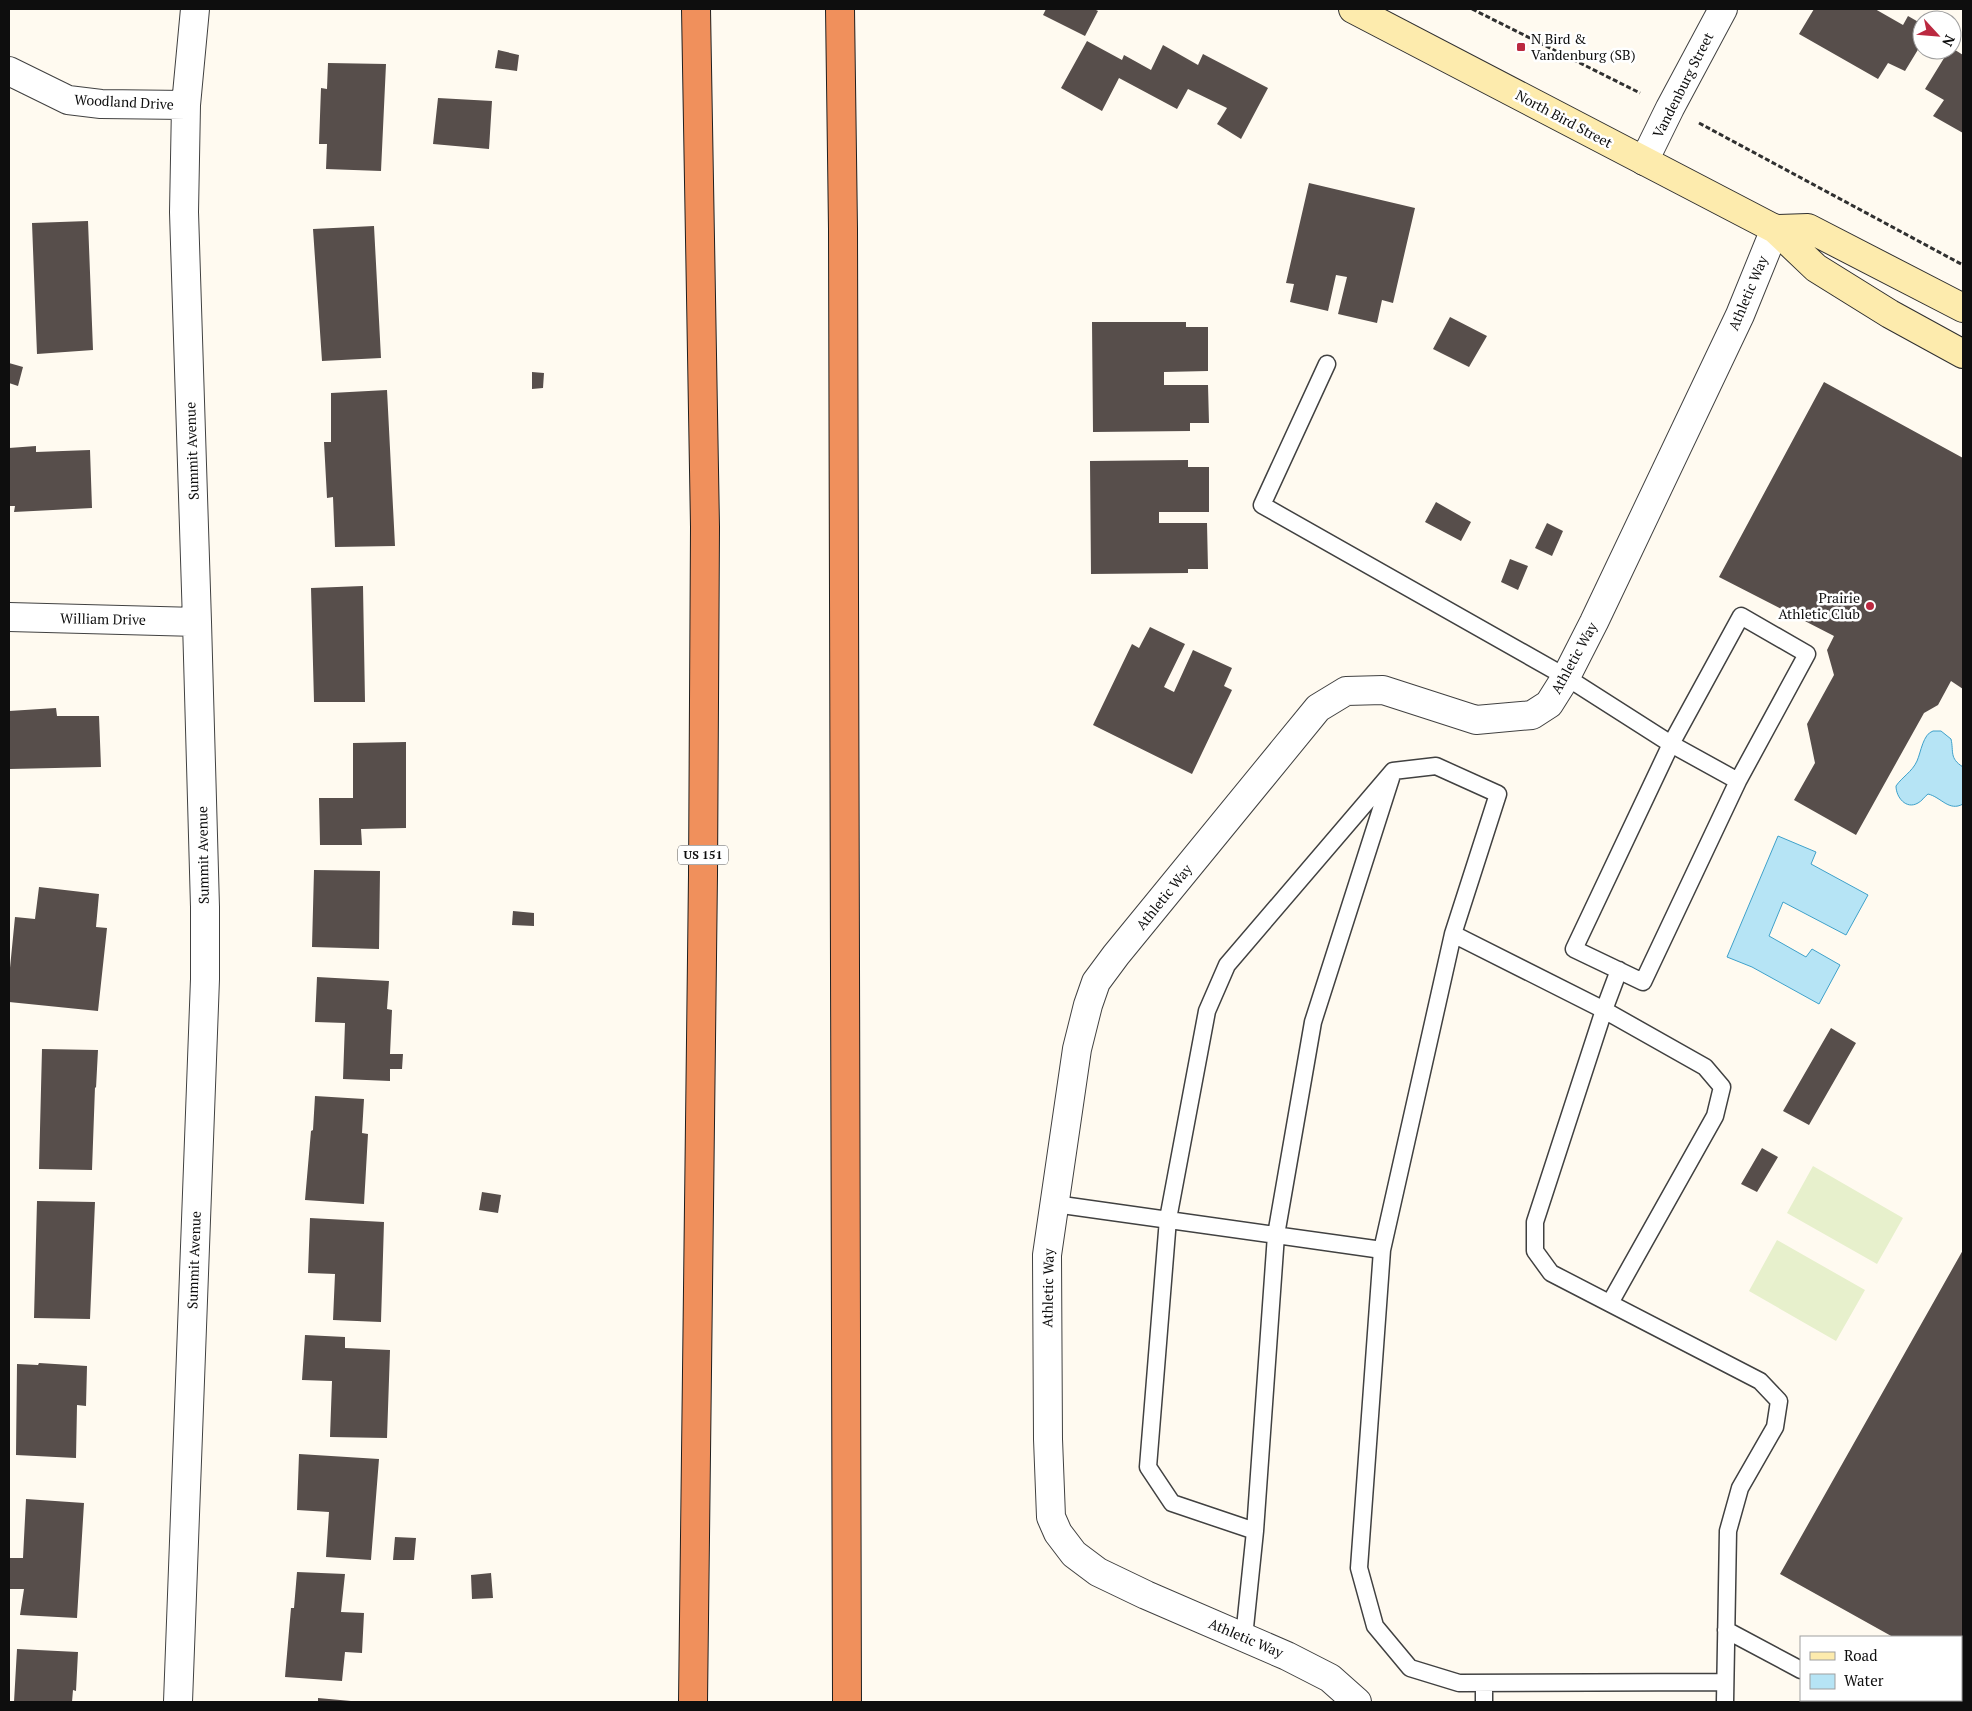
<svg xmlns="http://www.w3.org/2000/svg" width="1972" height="1711" viewBox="0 0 1972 1711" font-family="'PT Serif',serif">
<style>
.pitch{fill:#e7f0cc}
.water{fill:#b6e4f5;stroke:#3fa1ca}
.building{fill:#574e4b}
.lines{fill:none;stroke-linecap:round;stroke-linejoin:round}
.lane-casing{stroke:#414141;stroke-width:19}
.street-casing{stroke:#414141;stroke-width:30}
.secondary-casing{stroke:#303030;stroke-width:30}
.highway-casing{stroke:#1f1f1f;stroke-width:30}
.path{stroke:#303030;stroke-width:3;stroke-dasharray:5 2.5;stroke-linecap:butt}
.lane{stroke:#fff;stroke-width:16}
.street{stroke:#fff;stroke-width:28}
.secondary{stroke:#fdebad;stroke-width:28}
.highway{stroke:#f0905c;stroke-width:28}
.poi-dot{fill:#bb2940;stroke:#fff;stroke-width:2}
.labels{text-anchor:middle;stroke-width:5;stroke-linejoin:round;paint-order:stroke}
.shield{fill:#fff;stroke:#565656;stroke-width:1}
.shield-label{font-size:12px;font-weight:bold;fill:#0e0e0e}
.poi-label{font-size:14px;fill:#0e0e0e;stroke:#fff;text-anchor:start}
.street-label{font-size:14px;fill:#0e0e0e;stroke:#fff}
</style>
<rect width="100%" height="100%" fill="#fffaf0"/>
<path class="pitch" d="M1813,1166L1903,1218L1877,1264L1787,1213Z
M1777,1240L1865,1290L1836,1341L1749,1291Z"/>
<path class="water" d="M1933,731H1941L1951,739C1954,752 1949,758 1963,767V804C1949,812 1941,797 1928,794C1924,797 1922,801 1918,803C1906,810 1896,797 1896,786C1902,777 1912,772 1917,761C1921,752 1923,734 1933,731Z
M1778,836L1816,852L1811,864L1868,895L1846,935L1783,902L1769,936L1806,957L1812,949L1840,965L1819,1004L1752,967L1727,957Z"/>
<path class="building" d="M1046,9H1094L1098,11L1085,36L1043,15Z
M1814,9H1875L1903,25L1908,16L1922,24V43L1905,71L1888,63L1878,79L1799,34Z
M1087,41L1122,60L1124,55L1151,70L1163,45L1198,65L1203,54L1268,88L1241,139L1217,124L1227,108L1188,89L1177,109L1119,78L1102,111L1061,88Z
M1952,48L1963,55V133L1933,116L1944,100L1925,89L1949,50H1952Z
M498,50L519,55L517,71L495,68Z
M328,63L386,64L381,171L326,169L327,144H319L321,88L327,89Z
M438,98L492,101L489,149L433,144Z
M1309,183L1415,208L1393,303L1382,300L1377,323L1338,314L1347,277L1336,275L1328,311L1290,302L1294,284L1286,283Z
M88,221L93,350L37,354L32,223Z
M374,226L381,358L322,361L313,229Z
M1450,317L1487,336L1469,367L1433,349Z
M1092,322H1186V327H1208V371L1164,372V385H1208L1209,423H1190V431L1093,432Z
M9,363L23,367L18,386L9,383Z
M532,372L544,373L543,388L532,389Z
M1824,382L1963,458V689L1951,681L1938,705L1924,713L1856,835L1794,800L1815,763L1807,724L1834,675L1827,650L1834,636L1719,577Z
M387,390L395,546L335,547L333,497L327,498L324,442H331V393Z
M36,446V452L90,450L92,508L14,512L15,506H9V448Z
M1188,460V467H1209V512H1159V523H1207L1208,569H1188V573L1091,574L1090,461Z
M1436,502L1471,522L1461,541L1425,522Z
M1547,523L1563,531L1552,556L1535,548Z
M1510,559L1528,566L1518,590L1501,582Z
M363,586L365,702H314L311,588Z
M1150,627L1185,644L1164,687L1174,692L1193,650L1232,668L1224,686L1232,690L1192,774L1093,725L1132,644L1139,648Z
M56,708L57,716H99L101,767L9,769V711Z
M406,742V828L361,829L362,845H320L319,798H353V743Z
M314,870L380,871L379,949L312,947Z
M39,887L99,894L96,927L107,928L98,1011L9,1002V978L15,917L35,919Z
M513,911L534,913V926L512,925Z
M317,977L389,981L387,1009L392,1010L390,1054H403L402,1069H390V1081L343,1079L345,1023L315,1022Z
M1831,1028L1856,1043L1809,1125L1783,1111Z
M42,1049L98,1050L96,1088L95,1087L92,1170L39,1169Z
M315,1096L364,1099L362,1133L368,1134L364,1204L305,1200L311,1131L313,1130Z
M1762,1148L1778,1157L1757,1192L1741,1184Z
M482,1192L501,1195L498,1213L479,1210Z
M37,1201L95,1202L90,1319L34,1318Z
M310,1218L384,1222L381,1322L333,1320L335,1274L308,1273Z
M1963,1250V1676L1961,1675V1637H1893L1780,1574Z
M305,1335L345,1337V1348L390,1350L387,1438L330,1437L332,1381L302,1380Z
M39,1363L87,1366L86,1406L77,1405L76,1458L16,1455L17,1364L38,1365Z
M299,1454L379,1459L371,1560L326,1557L329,1512L297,1510Z
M26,1499L84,1503L77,1618L20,1615L24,1589H9V1558H23Z
M395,1537L416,1538L414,1560H393Z
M297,1572L345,1574L341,1612L364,1613L362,1653L345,1652L342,1681L285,1677L291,1608H294Z
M491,1573L493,1598L472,1599L471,1575Z
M17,1649L78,1652L76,1691L73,1690L72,1702H14Z
M318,1698L351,1701V1702H318Z"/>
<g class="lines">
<g class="lane-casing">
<path id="lane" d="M1327,364L1262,505L1566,677L1671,744L1741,616L1807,654L1738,781
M1671,744L1738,781L1643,982L1574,949Z
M1453,934L1604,1010L1705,1067L1722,1087L1715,1116L1610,1303
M1619,970L1604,1010L1535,1222V1251L1551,1273L1760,1381L1779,1401L1775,1427L1740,1488L1728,1531L1725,1702
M1055,1204L1382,1250
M1255,1531L1172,1503L1148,1467L1168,1219L1207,1011L1227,965L1393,771L1436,766L1498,794L1453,934L1382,1250L1359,1568L1375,1626L1410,1668L1459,1683L1725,1682
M1726,1630L1801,1670
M1244,1637L1255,1531L1276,1235L1313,1022L1391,778
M1484,1683V1702
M1856,1700L1861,1702"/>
</g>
<g class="street-casing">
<path id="street" d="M9,71L68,100L101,104L186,105
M1644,161L1670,108L1723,9
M9,617L197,622
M178,1702L205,979V907L197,622L184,212L186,105L195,9
M1357,1702L1330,1678L1287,1656L1146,1595L1098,1572L1074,1554L1058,1533L1051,1517L1048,1439L1047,1255L1077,1049L1088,1005L1096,982L1116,955L1318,708L1346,691L1383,690L1476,720L1532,715L1549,704L1566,677L1594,622L1740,315L1775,229"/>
</g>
<g class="secondary-casing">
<path id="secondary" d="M1353,9L1775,229L1816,268L1890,314L1963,354
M1775,229L1808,228L1963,308"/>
</g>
<g class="highway-casing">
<path id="highway" d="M840,9L843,229L847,1702
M693,1702L703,875L705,527L696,9"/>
</g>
<path class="path" d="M1472,9L1640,93
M1699,123L1963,265"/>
<use href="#lane" class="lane"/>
<use href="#street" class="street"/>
<use href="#secondary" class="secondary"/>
<use href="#highway" class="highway"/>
</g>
<g class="poi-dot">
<rect x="1516" y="42" width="10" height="10" rx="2.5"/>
<circle cx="1870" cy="606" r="5"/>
</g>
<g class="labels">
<rect class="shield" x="678" y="845.5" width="50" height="19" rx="4"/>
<g class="shield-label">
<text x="703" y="859">US 151</text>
</g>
<g class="poi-label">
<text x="1531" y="44">N Bird &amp;<tspan x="1531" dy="16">Vandenburg (SB)</tspan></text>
<text x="1860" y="603" text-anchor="end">Prairie<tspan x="1860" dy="16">Athletic Club</tspan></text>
</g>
<g class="street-label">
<text transform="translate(1683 85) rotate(-63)" y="5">Vandenburg Street</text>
<text transform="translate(124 102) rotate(3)" y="5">Woodland Drive</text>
<text transform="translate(1564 119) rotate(28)" y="5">North Bird Street</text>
<text transform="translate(1748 293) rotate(-67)" y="5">Athletic Way</text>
<text transform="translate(192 451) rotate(-92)" y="5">Summit Avenue</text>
<text transform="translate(103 619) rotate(1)" y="5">William Drive</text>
<text transform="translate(1574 658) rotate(-61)" y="5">Athletic Way</text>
<text transform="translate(203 855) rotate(-91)" y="5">Summit Avenue</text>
<text transform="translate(1164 897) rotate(-51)" y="5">Athletic Way</text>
<text transform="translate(194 1260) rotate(-88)" y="5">Summit Avenue</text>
<text transform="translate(1048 1288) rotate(-89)" y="5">Athletic Way</text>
<text transform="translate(1246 1638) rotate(23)" y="5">Athletic Way</text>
</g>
</g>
<rect width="1972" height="1711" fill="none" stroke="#0e0e0e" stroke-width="20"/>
<rect x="1800" y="1636" width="162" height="65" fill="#ffffff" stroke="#9f9f9f"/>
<rect x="1810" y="1652" width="25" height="8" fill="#fdebad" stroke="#9f9f9f"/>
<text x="1844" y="1661" font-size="15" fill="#0e0e0e">Road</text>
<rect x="1810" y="1674" width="25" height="15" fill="#b6e4f5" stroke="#9f9f9f"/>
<text x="1844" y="1686" font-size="15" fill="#0e0e0e">Water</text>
<g transform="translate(1937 35) rotate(116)"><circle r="24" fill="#ffffff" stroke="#9f9f9f"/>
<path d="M0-4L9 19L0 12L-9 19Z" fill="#bb2940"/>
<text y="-8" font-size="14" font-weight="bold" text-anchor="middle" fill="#0e0e0e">N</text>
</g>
</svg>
